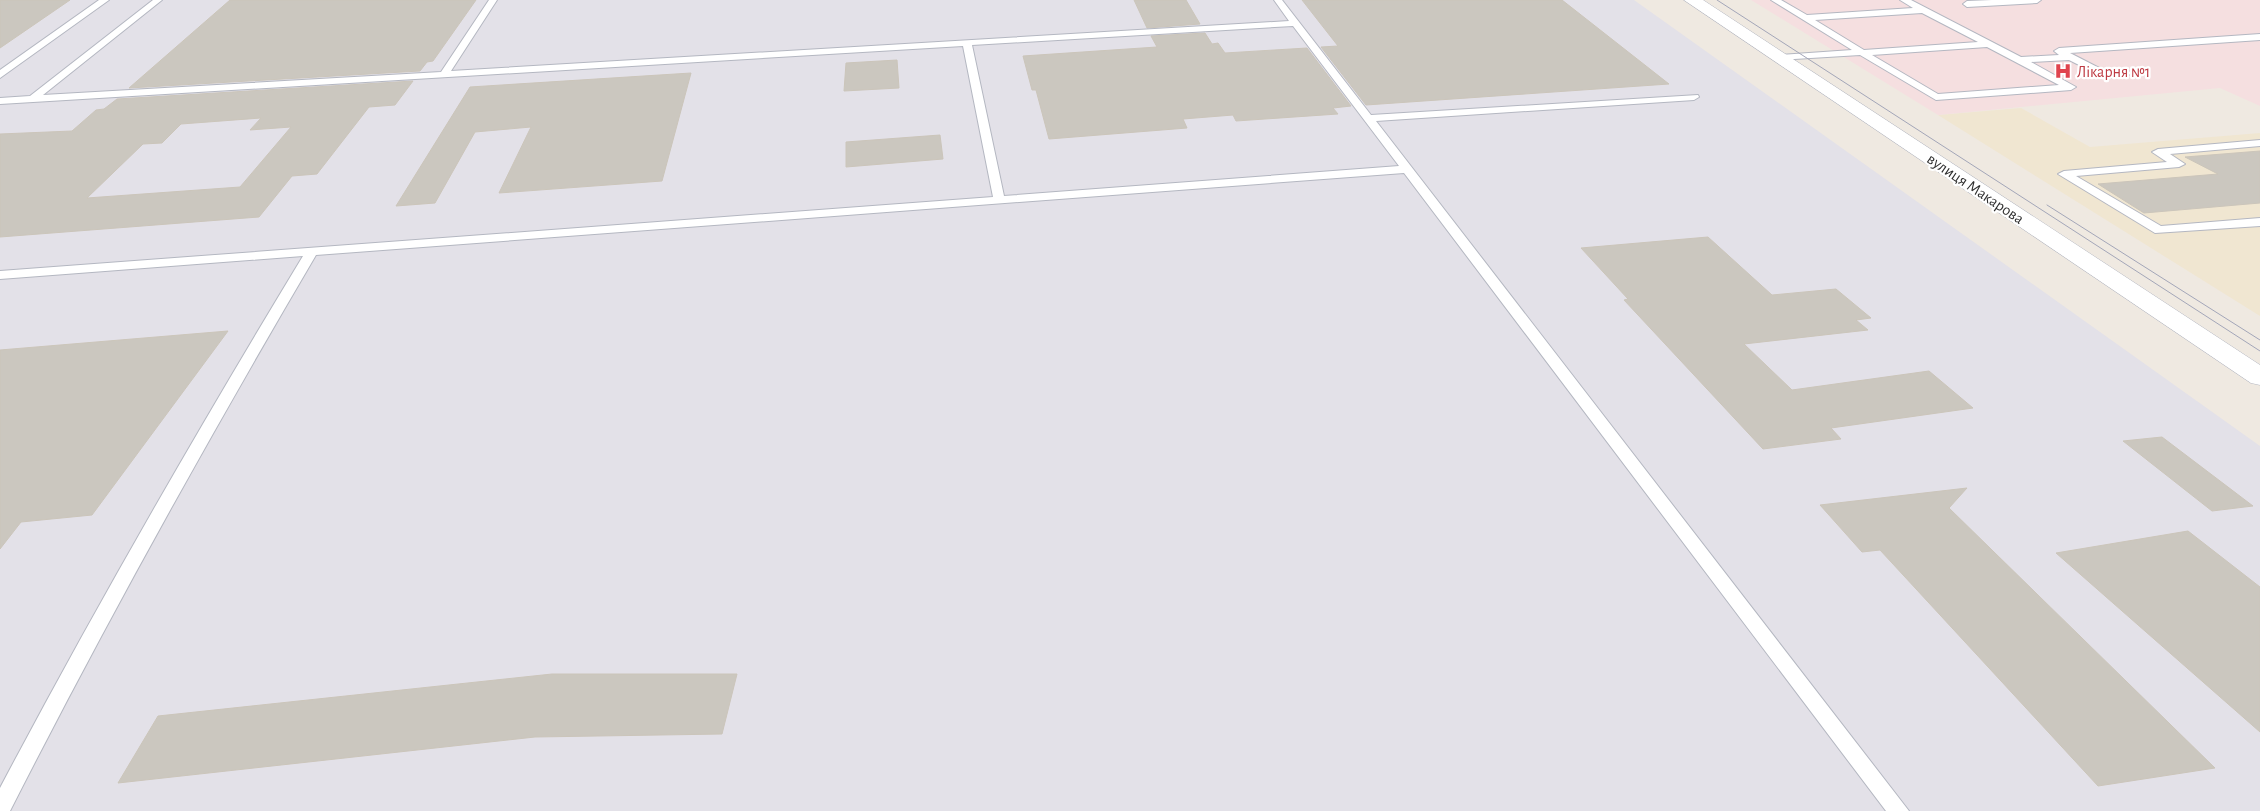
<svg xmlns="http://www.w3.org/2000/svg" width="2260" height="811" viewBox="0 0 2260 811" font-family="'Alegreya Sans',sans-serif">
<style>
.industrial{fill:#e3e1e8}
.education{fill:#f0e6d1}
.medical{fill:#f5dfe0}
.building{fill:#cbc7bf;stroke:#cbc5ba;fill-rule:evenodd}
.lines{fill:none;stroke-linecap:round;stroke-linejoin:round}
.service-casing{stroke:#b4b7c1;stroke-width:2}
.secondary-casing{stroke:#b4b7c1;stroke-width:1}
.service{fill:#fff;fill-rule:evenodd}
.secondary{fill:#fff;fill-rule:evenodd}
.tram{stroke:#a3a6b8;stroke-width:1}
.labels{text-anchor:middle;stroke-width:4.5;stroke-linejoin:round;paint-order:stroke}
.far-health-label{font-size:16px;fill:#be3a42;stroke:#fff;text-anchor:start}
.far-street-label{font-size:16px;fill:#2e2e2e;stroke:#fff}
</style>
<rect width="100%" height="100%" fill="#efe9e1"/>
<path class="industrial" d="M0,0H1634L2260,446V811H0Z"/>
<path class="education" d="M2021,108L2090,147L2260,133V316L1938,115Z"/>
<path class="medical" d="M1751,0H2260V106L2220,88L1938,115Z"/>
<path class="building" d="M0,0H70L0,48Z
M230,0H476L433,61L427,62L420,71L129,88Z
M1134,0H1186L1200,24L1147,28Z
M1302,0H1562L1669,84L1366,105L1321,47L1338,46Z
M1205,33L1212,44L1218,43L1225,53L1307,48L1351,106L1333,108L1338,114L1236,121L1233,115L1183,119L1187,128L1049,139L1036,90H1032L1023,56L1157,47L1151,36Z
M897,60L899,88L844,91L846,63Z
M691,73L662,181L499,193L531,127L475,132L435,203L396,206L470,87Z
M413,81L395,105L369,107L317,174L292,176L259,217L0,237V134L72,131L96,110L104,109L117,99ZM261,118L250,130L291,127L240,187L87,198L143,144L162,143L181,124Z
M940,135L943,159L846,167V142Z
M2260,151V203L2144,213L2098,184L2218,174L2185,157Z
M1708,237L1772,295L1836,289L1871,318L1856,320L1868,330L1744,344L1792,390L1929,371L1973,408L1831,428L1841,439L1763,449L1624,300L1628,299L1581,248Z
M228,331L92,515L21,522L0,549V350Z
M2162,437L2253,506L2212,511L2123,441Z
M1967,488L1949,508L2215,768L2098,786L1880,550L1862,552L1820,505Z
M2188,531L2260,587V732L2056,553Z
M552,674H737L722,734L535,737L118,783L158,716Z"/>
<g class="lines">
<g class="service-casing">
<path id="service" d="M99,0H109L0,78V70Z
M153,0H162L43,95L441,72L489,0H497L451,71L1289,21L1274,0H1282L1371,115L1698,95L1699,97L1694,100L1376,121L1909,811H1886L1404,173L316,255C209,437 106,622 10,811H0V788C95,608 197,431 303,256L0,279V271L993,197L963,46L0,104V98L30,96ZM1293,26L1399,166L1004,196L972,45Z
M1771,0H1781L1807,15L1913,8L1900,0H1911L2021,57L2059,55L2054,51L2059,48L2260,34V40L2070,53L2107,72L2127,70L2132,73L2127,76L2105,78L2069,60L2031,62L2076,87L2071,90L1936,100L1860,55L1777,60V56L1780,55L1852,50ZM1922,13L1978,42L1864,50L1815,20ZM1987,47L2059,85L1938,94L1872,55Z
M1992,0H2041L2037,3L1967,7L1963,4L1967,1Z
M2260,140V146L2170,154L2185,164L2179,167L2076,176L2161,226L2260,218V226L2155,233L2058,174L2064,171L2167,162L2152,152L2158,149Z"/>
</g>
<g class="secondary-casing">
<path id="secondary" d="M1684,0H1703L2260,365V385L2251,383Z"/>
</g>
<use href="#service" class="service"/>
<use href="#secondary" class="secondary"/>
<path class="tram" d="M1717,0L2260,351
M2047,205L2260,340"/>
</g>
<defs>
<g id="hospital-bare" transform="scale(1.35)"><path d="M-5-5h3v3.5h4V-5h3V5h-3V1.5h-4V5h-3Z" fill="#e0444e" stroke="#fff" stroke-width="2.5" paint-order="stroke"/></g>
</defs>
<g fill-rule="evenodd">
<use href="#hospital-bare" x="2063" y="71"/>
</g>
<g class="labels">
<g class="far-health-label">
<text x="2077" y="77">Лікарня №1</text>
</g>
<g class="far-street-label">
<text transform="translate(1976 188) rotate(34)" y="6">вулиця Макарова</text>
</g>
</g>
</svg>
